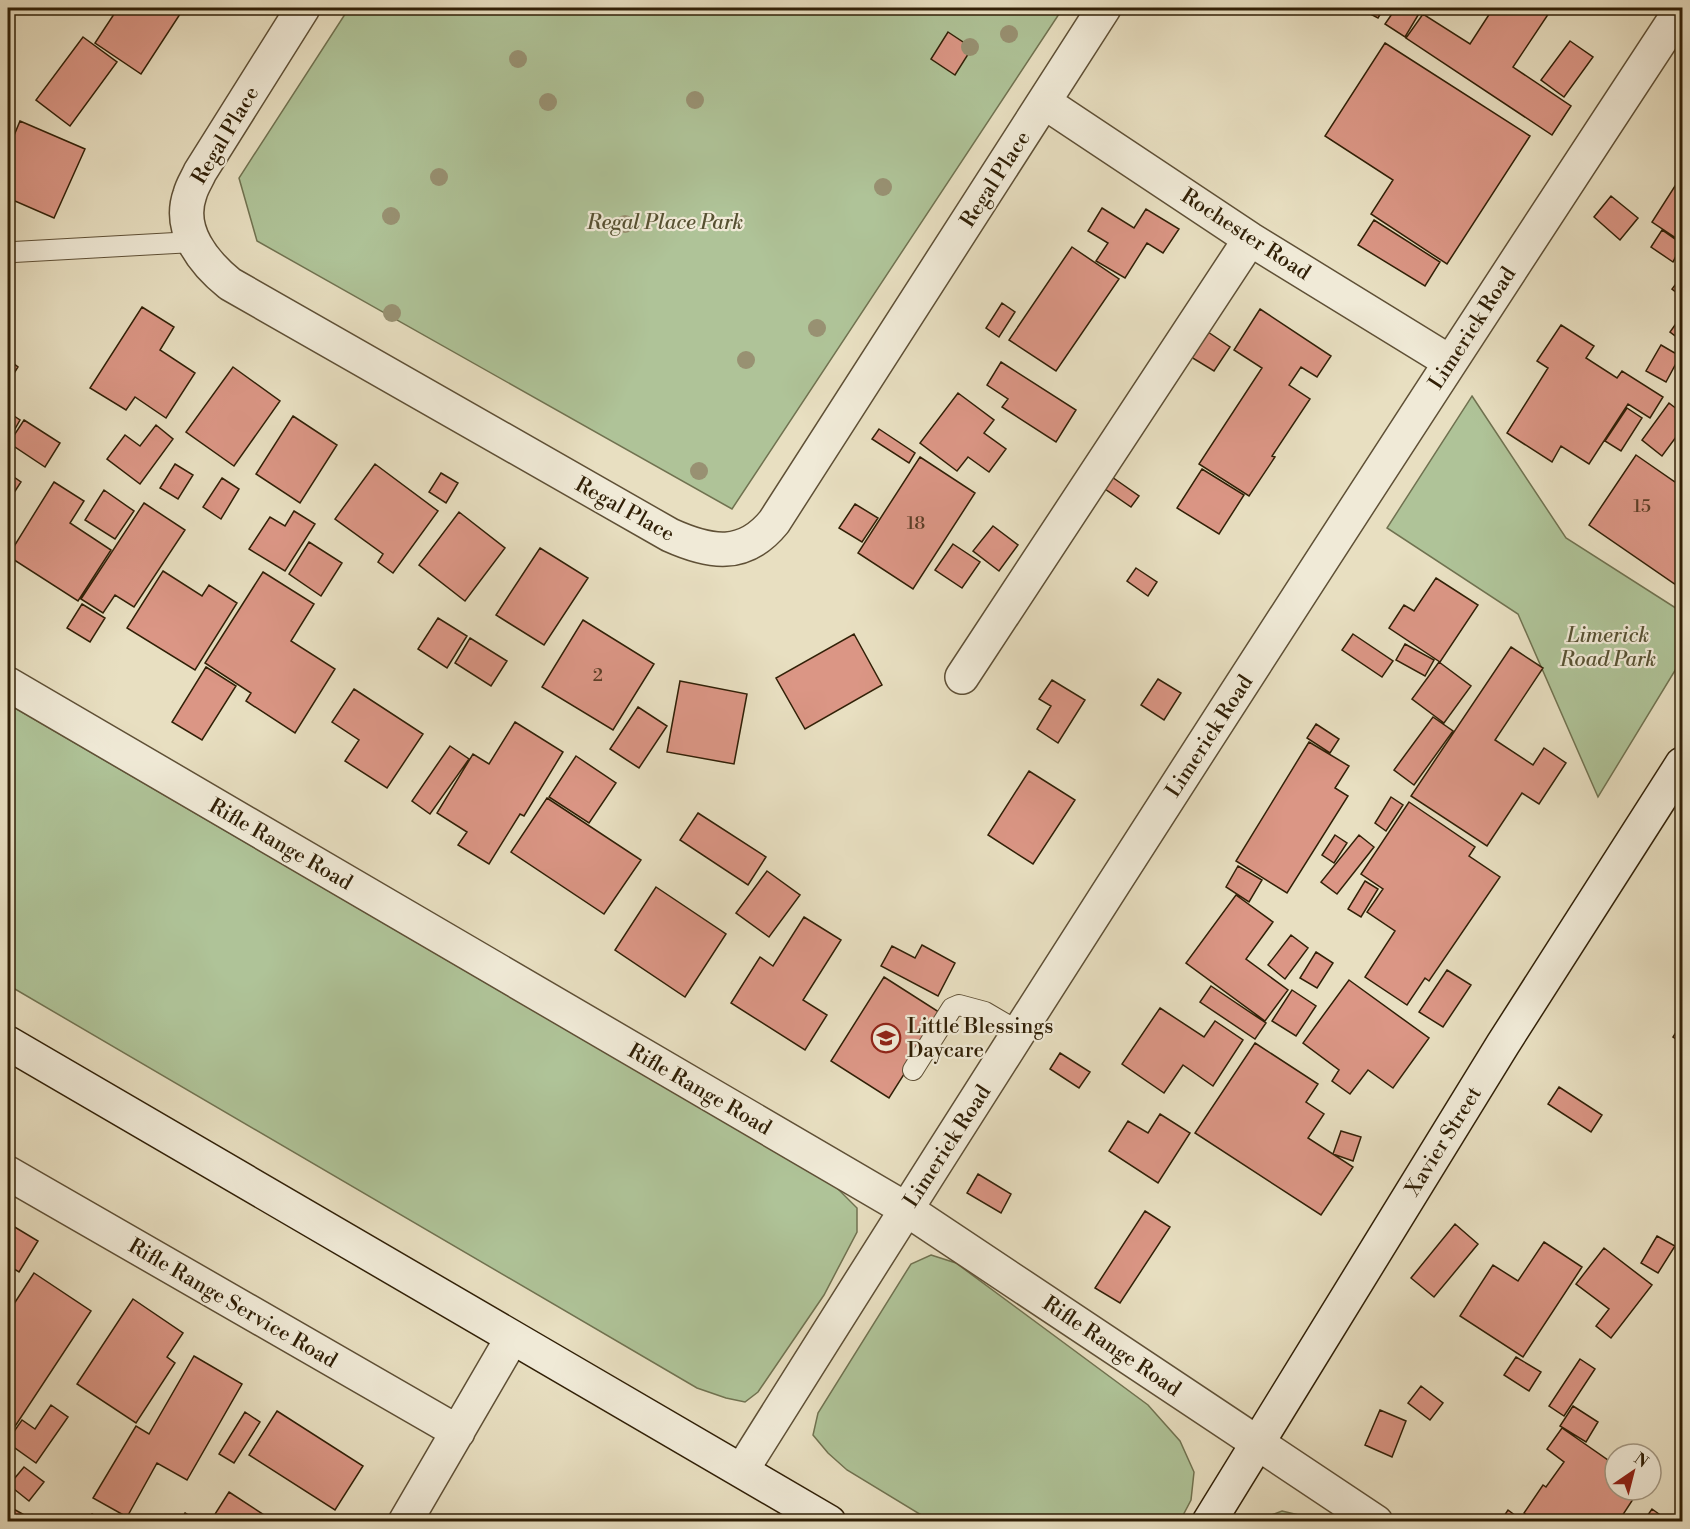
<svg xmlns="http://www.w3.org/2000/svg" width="1690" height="1529" viewBox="0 0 1690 1529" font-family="'Libre Bodoni',serif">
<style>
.green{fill:#afc398;stroke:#707250;stroke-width:1.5}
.building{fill:#db9685;stroke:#312007;stroke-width:1.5}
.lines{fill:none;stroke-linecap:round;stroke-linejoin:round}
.service-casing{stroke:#5f5036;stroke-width:22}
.minor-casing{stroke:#5f5036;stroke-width:36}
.secondary-casing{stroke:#312007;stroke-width:36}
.service{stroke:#f0ead7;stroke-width:20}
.minor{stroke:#f0ead7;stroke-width:33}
.secondary{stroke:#f0ead7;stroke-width:33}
.tree{fill:#989172}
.labels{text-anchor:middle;stroke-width:4.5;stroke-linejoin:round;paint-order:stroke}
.number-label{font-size:18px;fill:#5c3e26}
.street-label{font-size:21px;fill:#312007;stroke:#f0ead7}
.park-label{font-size:21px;font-style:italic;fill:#575132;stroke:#f0ead7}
.poi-label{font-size:21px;fill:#312007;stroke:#f0ead7;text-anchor:start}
</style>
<rect width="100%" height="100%" fill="#e8dfc1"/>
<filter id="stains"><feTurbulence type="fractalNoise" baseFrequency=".00333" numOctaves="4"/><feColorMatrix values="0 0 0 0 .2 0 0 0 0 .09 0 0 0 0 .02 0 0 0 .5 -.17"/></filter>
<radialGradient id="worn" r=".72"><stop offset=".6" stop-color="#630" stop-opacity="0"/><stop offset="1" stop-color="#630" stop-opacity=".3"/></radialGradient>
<path class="green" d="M349,8H1063L732,509L257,241L239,178Z
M1472,396L1566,538L1682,612V659L1598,797L1518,614L1387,528Z
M8,704L836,1187L857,1208V1232L824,1295L758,1392L745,1402L726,1398L697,1388L8,985Z
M931,1255L956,1263L1148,1405L1180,1441L1194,1472L1191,1500L1180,1521H931L847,1470L828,1453L813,1435L818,1413L911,1264Z
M1282,1511L1324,1521H1256Z"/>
<path class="building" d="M118,8H184L141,74L95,43Z
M1359,8H1384L1378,18Z
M1396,8H1413L1420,12L1405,37L1385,24Z
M1488,8H1540L1549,13L1513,67L1571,106L1552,135L1406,38L1423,14L1470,44L1492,10Z
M948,32L972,48L955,75L931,59Z
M83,37L117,62L70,126L36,100Z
M1570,41L1593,57L1564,97L1541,80Z
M1385,43L1530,136L1447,264L1371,214L1393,180L1325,136Z
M20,121L85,149L54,218L8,198V150Z
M1682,175V242L1652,222Z
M1611,196L1638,218L1620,240L1594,217Z
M8,201H13V230H8Z
M1102,208L1134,228L1146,209L1179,229L1163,253L1147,243L1125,278L1096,261L1108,243L1088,231Z
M1374,220L1440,262L1425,286L1358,245Z
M1662,230L1682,244L1673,262L1651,247Z
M1072,247L1119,279L1056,371L1009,340Z
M1682,276V297L1672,289Z
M1002,303L1015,312L999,337L986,328Z
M142,307L174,327L160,350L195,373L166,418L135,397L126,410L90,388Z
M1260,309L1331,356L1317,377L1301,367L1289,385L1310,399L1272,456L1275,457L1249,496L1199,464L1262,368L1234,350Z
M1682,315V341L1670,332Z
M1561,325L1594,346L1586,358L1617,378L1622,371L1663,397L1650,418L1628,404L1589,464L1561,446L1552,462L1507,433L1548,368L1537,361Z
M1208,332L1230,347L1214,371L1191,357Z
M1661,345L1680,356L1666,382L1646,371Z
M8,359L18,367L8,383Z
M1001,362L1076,410L1056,442L1002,407L1008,399L987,385Z
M233,367L280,401L234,466L186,432Z
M958,393L994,420L984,433L1006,449L989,472L968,457L957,471L920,443Z
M1669,403L1682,413V429L1662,456L1642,440Z
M1627,408L1642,418L1621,451L1605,441Z
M8,412L20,420L11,436L8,434Z
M293,416L337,445L300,503L256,474Z
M24,420L60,443L45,467L9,443Z
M156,425L173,439L140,484L107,459L125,435L140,446Z
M879,429L915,453L909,463L872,439Z
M1636,455L1682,487V589L1589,525Z
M920,457L975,493L913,589L858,553Z
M175,464L193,475L178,499L160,488Z
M375,464L438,511L393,573L378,562L383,554L335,519Z
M1202,469L1244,495L1219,534L1177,508Z
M8,473L21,482L8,502Z
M441,473L458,483L446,503L429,492Z
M1112,477L1139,496L1131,507L1105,489Z
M222,478L239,489L221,519L203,507Z
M54,482L84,501L70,523L111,550L78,601L8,556Z
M104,490L134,511L115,539L85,520Z
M144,503L185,530L134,607L115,595L103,613L81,599Z
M855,504L878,518L862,542L839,528Z
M294,511L315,524L285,571L249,549L270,517L285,526Z
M459,512L505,548L465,601L419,565Z
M993,526L1018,545L999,571L973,551Z
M309,542L342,563L321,596L289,574Z
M953,544L980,562L962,588L935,570Z
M540,548L588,578L544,645L496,615Z
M1136,568L1157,582L1148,596L1127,581Z
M163,571L202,596L209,585L237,603L195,670L127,628Z
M263,572L314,604L291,641L335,669L295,733L246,701L251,693L205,663Z
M1436,578L1478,605L1440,662L1389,628L1404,605L1414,611Z
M82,604L105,618L90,642L67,628Z
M438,618L467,636L447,668L418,649Z
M583,620L654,664L613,730L542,687Z
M854,634L882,685L805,729L776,678Z
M1353,634L1393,661L1382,677L1342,650Z
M470,638L507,661L491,686L455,663Z
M1405,644L1434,660L1425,676L1396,660Z
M1511,647L1543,668L1495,740L1533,765L1544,748L1566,763L1539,804L1522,793L1487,846L1411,796Z
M1439,662L1471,686L1444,723L1412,699Z
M206,667L236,686L202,740L172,722Z
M1158,679L1181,693L1164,720L1141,705Z
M1052,680L1085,700L1058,743L1037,729L1051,706L1039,699Z
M680,681L747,694L734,764L667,752Z
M354,689L423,734L387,788L345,761L359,740L332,722Z
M638,707L667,726L639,768L610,749Z
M1433,717L1453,731L1414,785L1394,770Z
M515,722L563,752L524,816L520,814L489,864L458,845L467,832L437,813L473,754L489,764Z
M1316,724L1339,739L1330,753L1307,738Z
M1309,742L1349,766L1335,788L1348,796L1287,893L1236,861Z
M450,746L469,759L430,814L412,801Z
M576,756L616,783L589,823L549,797Z
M1029,771L1075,800L1033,864L988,835Z
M1391,797L1403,805L1386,831L1375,823Z
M547,798L641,860L604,914L511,852Z
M1409,802L1475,847L1469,856L1500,877L1429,981L1425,978L1407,1005L1365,977L1395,931L1367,912L1383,889L1361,874Z
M698,813L766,857L748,885L680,840Z
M1335,835L1347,843L1334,863L1322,855Z
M1359,835L1374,847L1337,894L1321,882Z
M1238,866L1262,880L1249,902L1226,887Z
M767,871L800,895L769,937L736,913Z
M1365,881L1378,889L1361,917L1348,909Z
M656,887L726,934L685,997L615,950Z
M1236,895L1273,922L1246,959L1288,990L1265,1021L1186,963Z
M804,917L841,940L803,1000L827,1015L805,1050L731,1003L760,957L773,966Z
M1291,935L1308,948L1285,979L1268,965Z
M922,945L955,963L938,996L881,966L892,946L915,958Z
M1316,952L1333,963L1317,988L1300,978Z
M1447,970L1471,985L1443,1027L1419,1012Z
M884,977L942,1014L889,1098L831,1061Z
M1349,980L1429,1038L1393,1088L1368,1070L1350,1094L1332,1081L1339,1070L1303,1043Z
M1211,986L1266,1023L1255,1039L1200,1002Z
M1292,990L1316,1006L1296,1036L1272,1021Z
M1160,1008L1204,1037L1215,1021L1243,1040L1213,1086L1183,1065L1164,1093L1122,1064Z
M1682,1023V1043L1673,1037Z
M1255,1043L1318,1084L1306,1102L1324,1114L1308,1138L1353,1167L1321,1215L1195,1133Z
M1060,1053L1090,1072L1079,1088L1050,1069Z
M1559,1087L1602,1115L1591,1132L1548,1104Z
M1160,1114L1190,1133L1158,1183L1109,1151L1128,1121L1148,1133Z
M1341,1131L1361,1137L1353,1161L1333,1154Z
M978,1174L1011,1194L1001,1213L967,1193Z
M1145,1211L1170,1227L1120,1303L1095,1288Z
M8,1223L38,1241L19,1272L11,1267L8,1274Z
M1455,1224L1478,1244L1434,1297L1411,1278Z
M1657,1236L1675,1246L1658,1273L1641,1263Z
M1544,1242L1582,1267L1523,1357L1460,1316L1493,1265L1518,1281Z
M1604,1248L1652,1285L1611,1338L1596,1326L1609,1309L1576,1284Z
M34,1273L91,1311L8,1437V1313Z
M133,1299L183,1333L167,1357L175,1363L136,1423L77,1384Z
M194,1356L242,1384L187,1480L157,1463L127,1517L93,1498L136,1426L149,1434Z
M1516,1357L1541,1372L1529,1391L1504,1375Z
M1580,1359L1595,1369L1564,1416L1549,1406Z
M1421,1386L1443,1403L1430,1420L1408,1403Z
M51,1405L68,1417L36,1463L8,1443V1440L22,1420L35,1429Z
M1573,1406L1598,1422L1586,1442L1560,1426Z
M1380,1410L1406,1421L1392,1457L1365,1445Z
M277,1411L363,1466L335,1510L249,1455Z
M245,1412L260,1422L234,1463L219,1454Z
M1562,1428L1615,1465V1490H1639L1622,1516L1630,1522H1537L1524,1513L1543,1485L1546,1487L1564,1462L1547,1449Z
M24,1467L44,1482L29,1501L9,1485Z
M229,1492L275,1522H210Z
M8,1506L37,1522H8Z
M1652,1509L1670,1522H1643Z
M1508,1510L1524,1522H1500Z
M185,1513L199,1522H180Z
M92,1514L106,1522H87Z"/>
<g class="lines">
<g class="service-casing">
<path id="service" d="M8,254L14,252L193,242
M913,1070L952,1008L959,1005L985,1012L1019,1032"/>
</g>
<g class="minor-casing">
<path id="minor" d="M303,8L200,172C197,179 192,186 190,194C177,230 204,263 230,284L670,535C710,553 744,559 774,522L1104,8
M1044,102L1250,239L1450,362
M962,677L1250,239
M8,684L906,1209L1376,1522
M8,1173L458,1432
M742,1470C1050,979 1364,492 1682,8
M405,1522L512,1338"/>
</g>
<g class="secondary-casing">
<path id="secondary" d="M8,1043L829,1522
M1209,1522L1503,1044L1682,764"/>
</g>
<use href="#service" class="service"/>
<use href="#minor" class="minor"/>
<use href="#secondary" class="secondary"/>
</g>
<g class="tree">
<circle cx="1009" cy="34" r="9"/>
<circle cx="970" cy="47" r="9"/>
<circle cx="518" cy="59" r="9"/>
<circle cx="695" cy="100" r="9"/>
<circle cx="548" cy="102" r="9"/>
<circle cx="439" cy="177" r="9"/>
<circle cx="883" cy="187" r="9"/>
<circle cx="391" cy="216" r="9"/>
<circle cx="625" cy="224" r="9"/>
<circle cx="392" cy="313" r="9"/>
<circle cx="817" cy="328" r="9"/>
<circle cx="746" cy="360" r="9"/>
<circle cx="699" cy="471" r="9"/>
</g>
<defs>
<g id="school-ring" transform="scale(1.5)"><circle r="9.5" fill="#f0ead7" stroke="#8f2418" stroke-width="1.5"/><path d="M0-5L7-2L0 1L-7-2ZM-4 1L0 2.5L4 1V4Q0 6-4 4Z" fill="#8f2418"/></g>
</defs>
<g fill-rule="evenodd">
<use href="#school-ring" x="886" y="1038"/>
</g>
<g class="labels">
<g class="number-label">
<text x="1642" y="512">15</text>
<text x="916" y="529">18</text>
<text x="598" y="681">2</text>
</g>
<g class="street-label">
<text transform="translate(225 135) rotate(-59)" y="7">Regal Place</text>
<text transform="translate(995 179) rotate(-57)" y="7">Regal Place</text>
<text transform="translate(1246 234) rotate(33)" y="7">Rochester Road</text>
<text transform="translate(1472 328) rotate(-57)" y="7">Limerick Road</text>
<text transform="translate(625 509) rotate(29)" y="7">Regal Place</text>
<text transform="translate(1209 736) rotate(-57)" y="7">Limerick Road</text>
<text transform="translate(281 844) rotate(30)" y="7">Rifle Range Road</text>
<text transform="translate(700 1089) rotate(30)" y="7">Rifle Range Road</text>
<text transform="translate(1443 1141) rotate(-58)" y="7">Xavier Street</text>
<text transform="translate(947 1146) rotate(-57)" y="7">Limerick Road</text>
<text transform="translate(233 1303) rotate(30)" y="7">Rifle Range Service Road</text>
<text transform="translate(1112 1346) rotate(34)" y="7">Rifle Range Road</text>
</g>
<g class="park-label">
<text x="665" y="229">Regal Place Park</text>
<text x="1608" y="642">Limerick<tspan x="1608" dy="24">Road Park</tspan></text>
</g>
<g class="poi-label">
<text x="907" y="1033">Little Blessings<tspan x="907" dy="24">Daycare</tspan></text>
</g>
</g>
<rect width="1690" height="1529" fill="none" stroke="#e8dfc1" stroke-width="30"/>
<rect x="9" y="9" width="1672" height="1511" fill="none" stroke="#312007" stroke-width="3"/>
<rect x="15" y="15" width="1660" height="1499" fill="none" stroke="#312007" stroke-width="1.5"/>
<g transform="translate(1633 1472) rotate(35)"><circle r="28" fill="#f0ead7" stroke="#a49984" stroke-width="1.5"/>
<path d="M0-4.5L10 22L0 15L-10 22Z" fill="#8f2418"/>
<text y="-9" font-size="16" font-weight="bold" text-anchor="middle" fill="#312007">N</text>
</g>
<rect width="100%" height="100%" filter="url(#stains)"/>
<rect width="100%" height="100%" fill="url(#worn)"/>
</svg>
